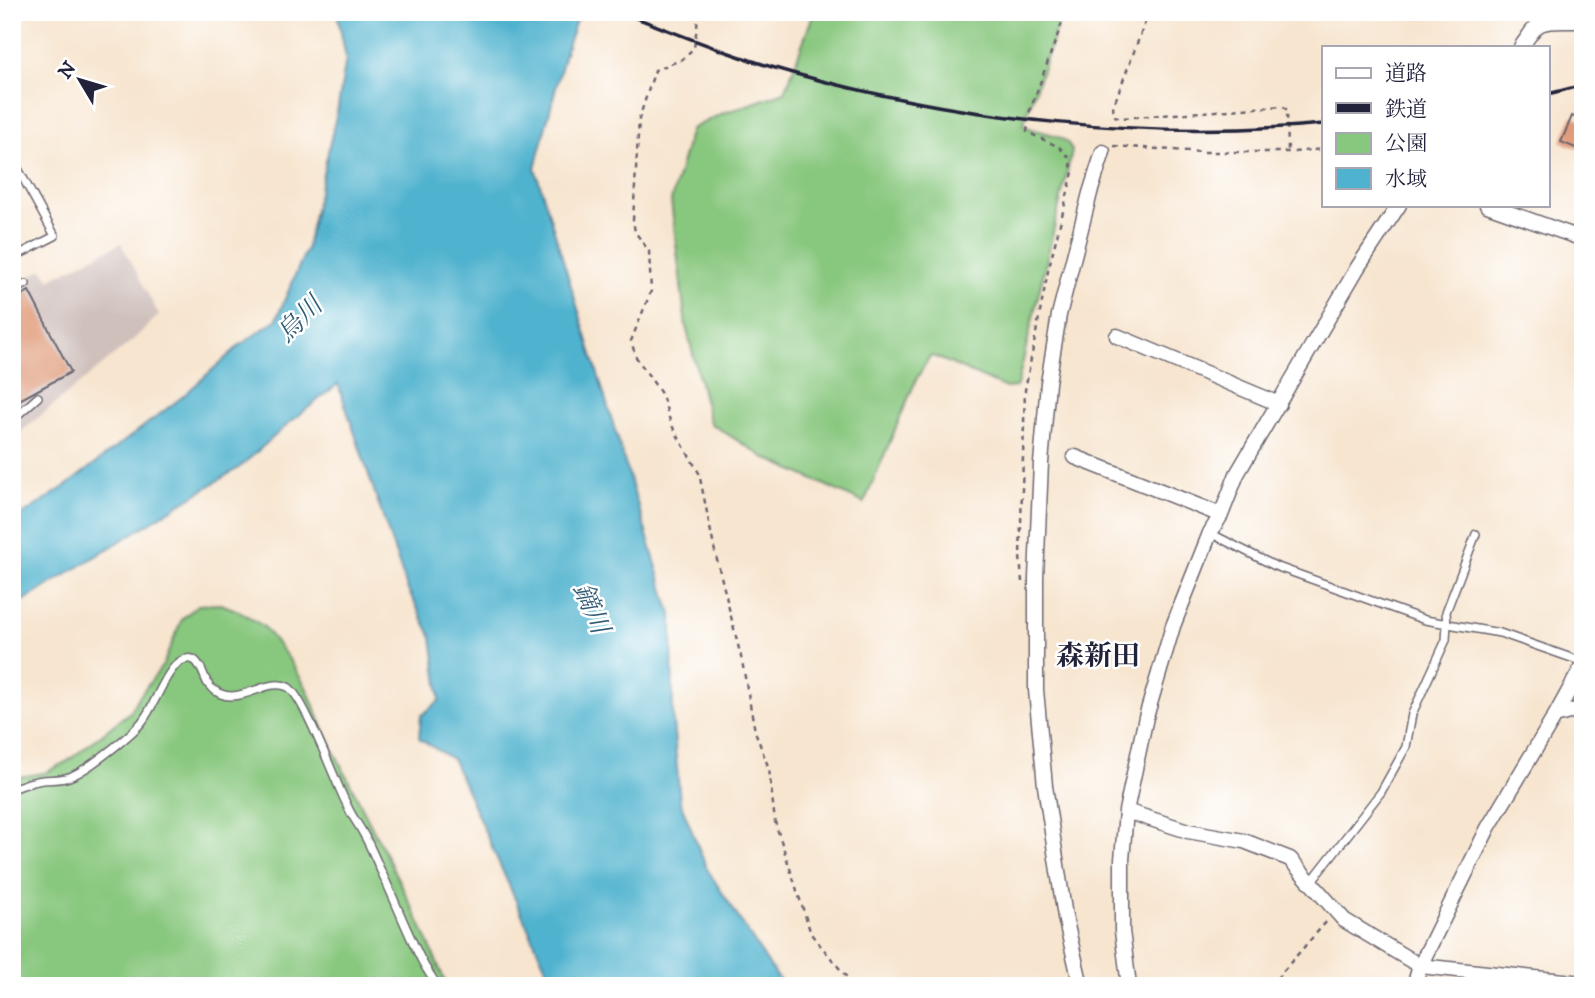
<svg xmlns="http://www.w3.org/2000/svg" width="1595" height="998" viewBox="0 0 1595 998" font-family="'IM FELL DW Pica','Noto Serif JP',serif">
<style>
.industrial{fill:#cfc0bb}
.green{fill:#88c77e;stroke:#55745c;stroke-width:2}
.water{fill:#4fb2ce;stroke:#386a84;stroke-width:2}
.building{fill:#df9572}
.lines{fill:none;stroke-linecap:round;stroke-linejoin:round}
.lane-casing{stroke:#6d666f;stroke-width:10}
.street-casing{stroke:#6d666f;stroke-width:17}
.path{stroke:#6d666f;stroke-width:2.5;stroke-dasharray:5 5;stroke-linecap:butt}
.lane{stroke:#fff;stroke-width:7}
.street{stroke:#fff;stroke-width:14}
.rail{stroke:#22223b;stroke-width:3.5}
.labels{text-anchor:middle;stroke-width:5;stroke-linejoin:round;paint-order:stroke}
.water-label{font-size:26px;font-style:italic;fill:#345c76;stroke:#fff}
.quarter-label{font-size:28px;font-weight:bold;fill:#22223b;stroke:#fff}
</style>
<rect width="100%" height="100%" fill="#fff"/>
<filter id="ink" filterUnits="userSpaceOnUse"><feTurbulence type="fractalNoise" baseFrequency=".0143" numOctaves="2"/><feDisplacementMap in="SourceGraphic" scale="14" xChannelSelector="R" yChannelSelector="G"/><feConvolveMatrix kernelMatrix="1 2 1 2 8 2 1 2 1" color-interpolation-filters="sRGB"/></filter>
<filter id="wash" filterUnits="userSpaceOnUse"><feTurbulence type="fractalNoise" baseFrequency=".00686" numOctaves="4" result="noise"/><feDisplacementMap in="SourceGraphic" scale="28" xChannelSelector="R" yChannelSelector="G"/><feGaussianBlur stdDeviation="1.57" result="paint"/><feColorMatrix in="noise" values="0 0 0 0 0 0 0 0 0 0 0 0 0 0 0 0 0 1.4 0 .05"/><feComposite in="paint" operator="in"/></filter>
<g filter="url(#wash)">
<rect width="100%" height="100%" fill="#f7e5cf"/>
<path class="industrial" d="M121,243L159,315L133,340L12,439V286L43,269L49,280Z"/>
<path class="green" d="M814,12H1062L1023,125C1038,134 1067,132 1072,151L1018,382L1016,387L1006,388L936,357L930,356L916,380L864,503L764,457L710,423L686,326L671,201L691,129L721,114L785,92Z
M221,604L241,612L264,627L289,659L307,689L326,735L420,923L447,986H12V778L45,773L68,761L131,711L136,701L163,665L182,619L198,605Z"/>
<path class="water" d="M337,12H579L566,49L535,168L672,617L673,722L680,801L707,869L769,965L784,986H554L453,760L419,738L421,716L440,700L432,637L407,588L338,384L288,424L240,467L12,608V522L67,485L182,397L240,345L276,320L306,250L338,107L346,58Z"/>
<g id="blocks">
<path class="building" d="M1572,116L1583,120V151L1561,142Z
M29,291L71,372L12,404V300Z"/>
</g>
</g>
<g filter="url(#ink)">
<use href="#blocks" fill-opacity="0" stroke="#6d666f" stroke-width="2"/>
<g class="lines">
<g class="lane-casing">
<path id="lane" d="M12,158L55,236L12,258
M12,291L26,284
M12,420L38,397
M1210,533L1275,566L1425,620L1500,633L1583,662
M12,789C22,785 32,781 43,780C52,779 61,780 69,777C85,772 130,736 141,723C154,708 166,669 181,661C199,651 202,674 208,684C211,689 216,691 221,694C243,703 269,677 288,687C304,696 336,784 347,805C351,815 358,824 363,833C370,845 375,858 381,871C396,902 407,933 423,963C427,971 433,978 437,986
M1311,882L1381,792L1406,747L1412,714L1446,640L1447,624L1446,612L1476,534"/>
</g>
<g class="street-casing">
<path id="street" d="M1565,21H1583
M1521,47C1538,24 1535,21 1565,21V12
M1487,205L1583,239
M1117,336L1279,404
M1075,457L1221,515
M1555,716L1583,708
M1126,811L1188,831L1244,841L1290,859L1344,920L1420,966L1583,983
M1081,986L1065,917L1045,786L1036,690V578L1041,463L1048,383L1059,315L1090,193L1103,152
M1129,986L1122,931V860L1126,811L1146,717L1173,626L1210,533L1221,515L1237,474L1358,267L1399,205
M1414,986L1420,966L1488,828L1555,716L1583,665"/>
</g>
<path class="path" d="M699,12L694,48L681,60L655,70L639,119L633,220L635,232L649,251L651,291L631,341L636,357L662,395L671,424L699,473L715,552L742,661L755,731L769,769L775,822L811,934L854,986
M1149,12L1113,107L1115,116L1121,118L1283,106L1287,110L1288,152
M1114,146L1202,152H1294L1324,149
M1022,582L1020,556L1025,390L1048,271L1073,172L1068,156L1059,147L1027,132L1029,113L1066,12
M1270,986L1327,921"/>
<use href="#lane" class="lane"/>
<use href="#street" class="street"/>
<path class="rail" d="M621,12C678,34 737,58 796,74C967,121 1148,140 1324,124
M1548,94L1583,85"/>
</g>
</g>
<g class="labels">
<g class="water-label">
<text transform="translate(299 319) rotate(-45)" y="9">烏川</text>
<text transform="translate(592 608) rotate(67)" y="9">鏑川</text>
</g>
<g class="quarter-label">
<text x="1098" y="665">森新田</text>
</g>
</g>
<rect width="1595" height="998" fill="none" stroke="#fff" stroke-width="42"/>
<rect x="1322" y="46" width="228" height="161" fill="#ffffff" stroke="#a7a7b1" stroke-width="2"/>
<rect x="1336" y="68" width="35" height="10" fill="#ffffff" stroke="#a7a7b1" stroke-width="2"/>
<text x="1385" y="80" font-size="21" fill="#22223b">道路</text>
<rect x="1336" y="103" width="35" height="10" fill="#22223b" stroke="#a7a7b1" stroke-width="2"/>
<text x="1385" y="116" font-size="21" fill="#22223b">鉄道</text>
<rect x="1336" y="133" width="35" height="21" fill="#88c77e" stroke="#a7a7b1" stroke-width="2"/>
<text x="1385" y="150" font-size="21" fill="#22223b">公園</text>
<rect x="1336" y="168" width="35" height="21" fill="#4fb2ce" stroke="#a7a7b1" stroke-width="2"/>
<text x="1385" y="186" font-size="21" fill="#22223b">水域</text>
<g transform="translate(80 80) rotate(308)" stroke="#ffffff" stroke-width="5" paint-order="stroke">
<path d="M0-5L12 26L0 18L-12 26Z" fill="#22223b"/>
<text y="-10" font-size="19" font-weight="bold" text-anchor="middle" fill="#22223b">N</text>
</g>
</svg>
